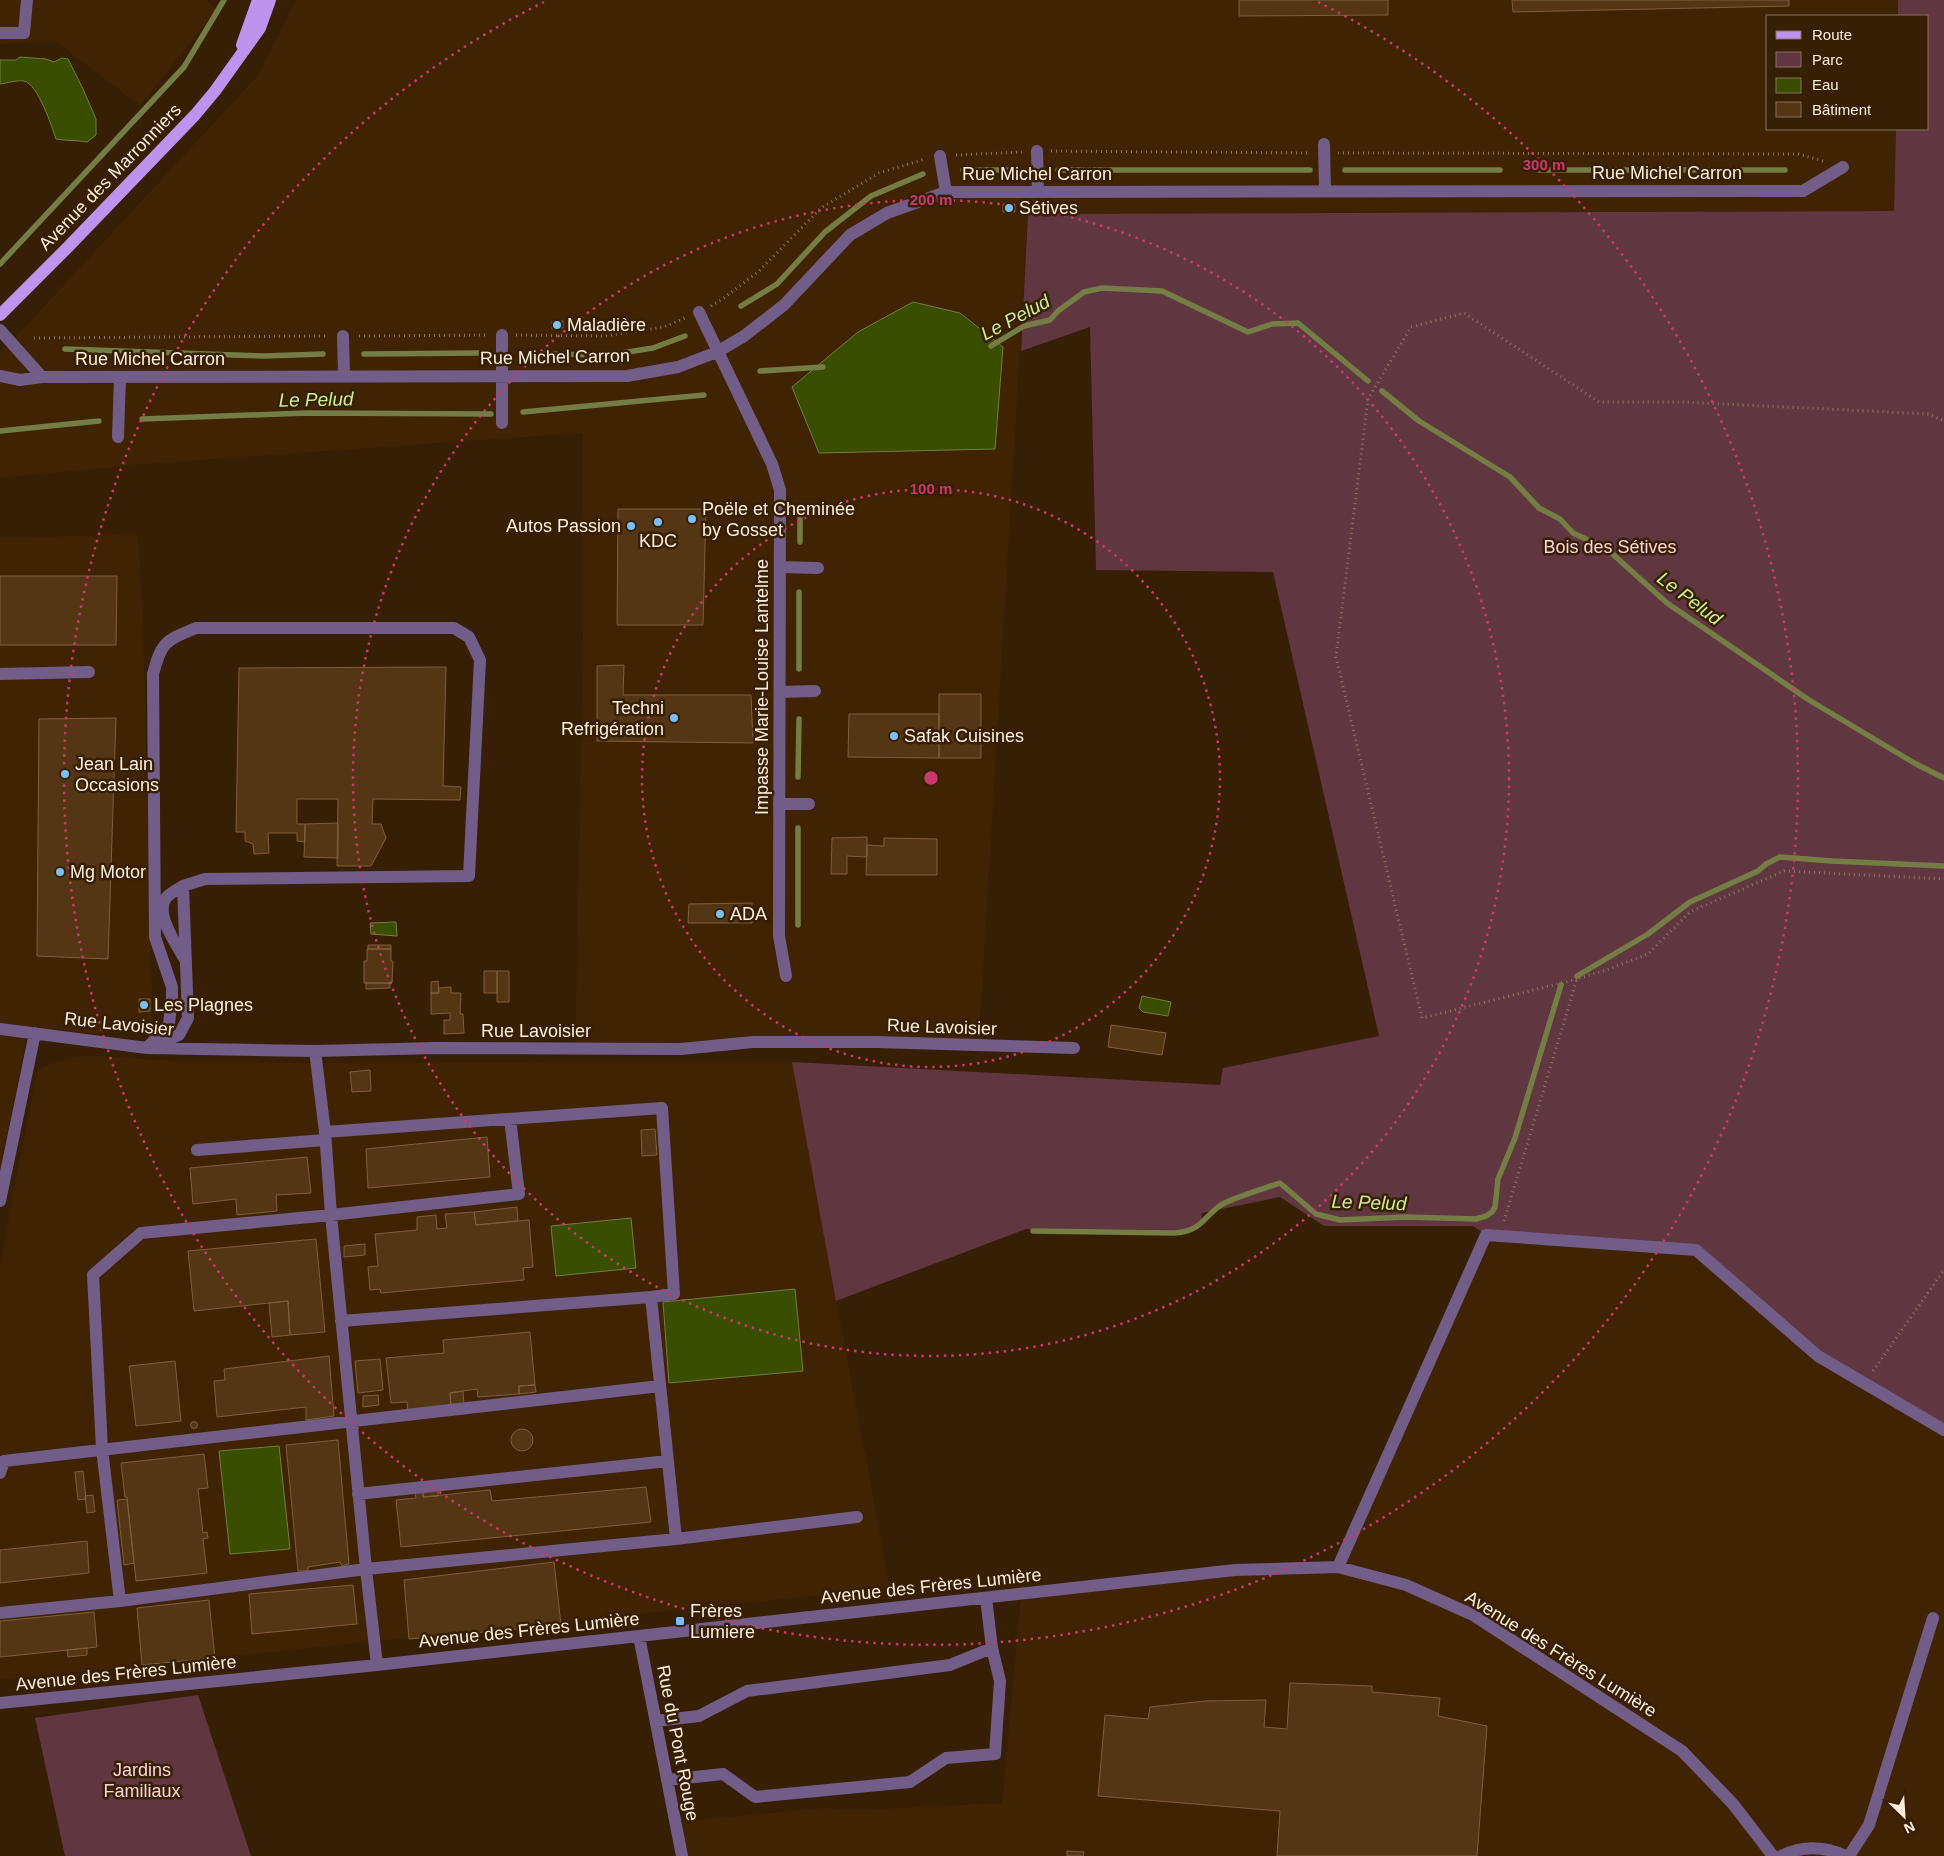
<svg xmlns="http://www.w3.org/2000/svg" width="1944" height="1856" viewBox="0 0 1944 1856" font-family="Arial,sans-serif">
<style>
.built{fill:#3f2303}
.green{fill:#603640}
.water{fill:#394e01;stroke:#747e44}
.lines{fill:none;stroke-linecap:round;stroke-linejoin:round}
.stream{stroke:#747e44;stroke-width:5.5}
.building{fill:#553614;stroke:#805e3c}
.path{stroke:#8b7762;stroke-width:3;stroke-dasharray:1 4;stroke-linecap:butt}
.minor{stroke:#715d88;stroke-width:12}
.major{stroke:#be93ee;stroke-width:12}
.ring{fill:none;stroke:#cb386f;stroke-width:2.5;stroke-dasharray:2.5 5}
.poi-dot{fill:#7abff8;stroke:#361f05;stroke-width:2}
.labels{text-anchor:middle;stroke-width:5;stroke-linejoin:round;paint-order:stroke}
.street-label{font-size:18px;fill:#feeedf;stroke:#361f05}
.poi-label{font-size:18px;fill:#feeedf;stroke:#361f05;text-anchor:start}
.park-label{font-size:18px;fill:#ffd2db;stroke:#361f05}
.water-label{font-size:19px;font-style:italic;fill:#ccef8f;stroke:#361f05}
.centre{fill:#cb386f;stroke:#361f05;stroke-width:2.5}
.ring-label{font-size:15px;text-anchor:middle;font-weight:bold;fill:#cb386f;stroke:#361f05;stroke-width:5;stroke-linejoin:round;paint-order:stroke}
</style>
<rect width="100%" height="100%" fill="#361f05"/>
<path class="built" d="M0,0H206L217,9L140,106L55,41L0,44Z
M295,0H1898V16H1768V129H1896L1894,211L1028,214L979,1042L575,1048L583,642L582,433L146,464L0,478V354L258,75L284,25Z
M138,534L143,624L153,1032L27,1035L0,1172V538Z
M89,1055L199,1063L792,1062L890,1588L0,1680V1264L37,1070L58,1061Z
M1486,1235L1696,1250L1944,1424V1856H682L675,1822L821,1808L856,1810L1002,1803L1021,1594L1338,1567Z"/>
<path class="green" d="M1898,0H1944V1424L1818,1356L1696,1250L1486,1235L1473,1226H1324L1280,1197L1202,1213L1201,1222L1188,1230L1026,1229L836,1301L792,1062L1220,1085L1223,1068L1379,1036L1273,572L1096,570L1090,327L1021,351L1028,214L1894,211L1896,129H1928V16H1898Z
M198,1695L251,1856H65L35,1718Z"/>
<path class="water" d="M20,57L46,59L54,62L62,58L68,59L83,89L96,119V135L87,142C77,140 67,141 56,139C52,127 38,84 24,81C17,80 7,83 0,84V60H16Z
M913,302L960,313L1003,347L995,449L819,453L792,387L858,332Z
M396,922L397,936L371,934L370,923Z
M1142,996L1171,1002L1168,1016L1143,1012L1139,1008Z
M631,1218L636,1268L556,1276L551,1226Z
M795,1289L803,1371L669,1383L663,1302Z
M279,1446L290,1549L230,1554L219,1451Z"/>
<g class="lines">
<path class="stream" d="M963,170H1018
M1058,170H1310
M1345,170H1500
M1539,170H1785
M0,264L184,67L224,0
M741,306L777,284L825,232L871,196L923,174
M991,346L1024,326L1050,320L1058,311L1084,292L1102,288L1162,291L1248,332L1272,324L1298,323L1368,381
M65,349L264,356L323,354
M364,354L480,353
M542,354L609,355L653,348L685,336
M760,371L823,367
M1382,391L1419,421L1510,477L1539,508L1560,519L1573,533L1607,549L1667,603L1809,700L1916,764L1944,778
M523,412L704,395
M142,419L307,413L491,414
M0,431L99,421
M800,542V514
M799,669V592
M798,777L799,719
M798,925V828
M1577,976L1648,934L1690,902L1758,871L1766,864L1780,857L1832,861L1944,866
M1033,1231L1175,1233C1203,1230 1201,1219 1221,1205C1231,1198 1266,1188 1280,1183L1316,1214L1340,1220L1405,1217L1476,1219L1486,1216L1492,1212L1495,1207L1498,1179L1515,1138L1561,985"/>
</g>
<path class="building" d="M1239,0H1388V15L1239,16Z
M1512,0H1789V6L1513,12Z
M1003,204H1015V212H1003Z
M563,321V328L552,329L551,322Z
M618,509H706L703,625H617Z
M0,576H117L116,645H0Z
M624,665L623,695H751L753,743L597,741V666Z
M446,667L443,786L461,787L460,800L373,799L372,824H381L386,838L371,866H337L338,799H297V824H305V842L297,841V833H268L269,853L254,854L253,844L245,841V832H236L239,668Z
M939,694H981V758H939Z
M849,714H939V758L848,757Z
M116,718L108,959L37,956L39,719Z
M338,823V858L304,857L305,824Z
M867,837V857L847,856V874H831L832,838Z
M884,838L937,839V875H866L867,845L884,846Z
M752,903V923H688L689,904Z
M368,945H391V949H368Z
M367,949H391V961H393L392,983H364V961H367Z
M484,971H497V993H484Z
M497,971H509V1002H497Z
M438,981L439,993H431V982Z
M366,983H390V988L366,989Z
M451,987V993H461L460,1014H463L464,1033L444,1034V1020H450V1013L431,1014V993H439L438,988Z
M139,999H150V1011L139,1012Z
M1111,1025L1166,1033L1162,1055L1108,1047Z
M370,1070L371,1091L352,1092L350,1072Z
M655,1129L657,1155L642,1156L641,1130Z
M487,1137L490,1177L368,1188L366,1149Z
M307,1157L311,1193L276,1195L277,1211L237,1215L236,1199L193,1204L190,1168Z
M517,1207L518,1221L476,1225L474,1212Z
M474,1212L476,1225L529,1220L533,1267L523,1268L524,1280L381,1293L380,1289L370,1290L368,1267L378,1266L375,1234L417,1230V1217L436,1215L437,1229L447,1228L445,1214Z
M316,1239L325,1332L290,1335L288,1301L194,1311L188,1251Z
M365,1244V1255L344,1257V1246Z
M288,1301L290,1335L272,1337L269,1303Z
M530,1332L535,1385L519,1386V1394L478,1397L477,1389L450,1393L451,1406L408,1410L407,1402L391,1403L386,1358L444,1353L443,1340Z
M329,1356L334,1416L306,1420V1407L217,1417L214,1381L225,1380L224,1369Z
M380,1359L383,1390L358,1393L355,1361Z
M175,1361L181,1421L136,1426L129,1366Z
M535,1385L536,1392L519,1394V1386Z
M463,1391L464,1404L451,1406L450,1393Z
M378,1395L379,1405L363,1407V1396Z
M190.5 1425a3.5 3.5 0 1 1 7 0a3.5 3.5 0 1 1-7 0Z
M511 1440a11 11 0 1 1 22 0a11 11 0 1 1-22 0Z
M338,1440L349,1564L342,1566L340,1562L308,1567V1571H298L286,1445Z
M204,1454L208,1488L198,1489L203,1533L207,1532L208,1538L203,1539L207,1573L136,1581L127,1497H125L121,1463Z
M83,1471L86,1499L78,1500L75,1472Z
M646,1487L651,1522L401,1547L396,1500L416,1498L415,1491L423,1490V1497L490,1490L492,1501Z
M438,1489V1496L423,1497V1490Z
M93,1495L95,1512L87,1513L85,1496Z
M127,1499L134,1563L124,1565L117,1500Z
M87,1541L89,1573L0,1583V1550Z
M554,1562L561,1625L409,1639L404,1580Z
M353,1585L357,1624L252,1634L249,1594Z
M209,1600L215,1658L142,1665L137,1608Z
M94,1612L97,1647L0,1657V1621Z
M87,1648V1655L68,1657L67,1650Z
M1290,1683L1372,1686V1692L1440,1698L1438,1716L1487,1726L1477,1856H1277L1280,1811L1098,1796L1105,1715L1148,1719L1150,1707L1205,1701L1266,1700L1264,1727L1287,1729Z
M1067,1851L1084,1852L1083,1856H1067Z"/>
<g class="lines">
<path class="path" d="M1051,151L1310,153
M1338,153L1798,154L1823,161
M956,155L1022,152
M711,306L724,298L759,271L821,208L879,173L925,159
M516,335L605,336L664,327L685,318
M359,336L487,335
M34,338L327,336
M1577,979L1422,1018L1336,657L1368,399L1411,327L1464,313L1599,402H1683L1929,414L1944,421
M1504,1221L1577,979L1609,969L1648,954L1690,912L1784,871L1944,879
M1873,1371L1944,1270"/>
<path class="minor" d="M0,33H24L27,0
M1324,144L1325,190
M1037,151L1038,191
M940,156L946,192
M699,312L772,464L780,490L779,936L786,976
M0,330L42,377
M343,336L344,375
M0,376L20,380L42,377L627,376L678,367L717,352L744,336L784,305L850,235L887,213L946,192L1803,191L1843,167
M502,423V335
M118,437L120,377
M780,567L818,568
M196,628H454L469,637L480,660L469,876L205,879L183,886L188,1018L179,1035L147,1048L169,1024L172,997V987L155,937L153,674C162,641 165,641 196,628Z
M0,674L89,672
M780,692L815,691
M779,804H809
M183,886C177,890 170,893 166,898C154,914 178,947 186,961
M0,1029L147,1048L315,1051L436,1048L681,1049L753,1042H877L1074,1048
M315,1051L325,1132
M197,1150L325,1140
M0,1201L35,1033
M341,1321L651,1297
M0,1473L4,1461L660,1386
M358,1494L668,1461
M676,1539L651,1297L674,1294L662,1108L325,1132L331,1215L366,1569L676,1539L857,1517
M1338,1567L1486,1235L1696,1250L1818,1356L1944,1430
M120,1601L102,1449L93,1275L141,1233L331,1215L519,1194L510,1119
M0,1613L120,1601L366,1569L377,1665
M639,1636L682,1856
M0,1703L377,1665L1235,1570L1338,1567L1406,1585L1473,1615L1682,1751L1733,1804L1773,1856
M656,1721L699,1716L747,1691L950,1665L992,1648
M667,1780L723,1774L755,1797L910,1782L946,1758L995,1754L1000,1681L992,1648L986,1598
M1781,1856C1803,1845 1824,1846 1846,1856
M1849,1856L1869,1825L1933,1618"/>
<path class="major" d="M242,45L258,0
M0,315L68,247L195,115L215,91L260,28L270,0"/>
</g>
<g class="ring">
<circle cx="931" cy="778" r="289"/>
<circle cx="931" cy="778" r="578"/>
<path d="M1318 2A867 867 0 1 1 544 2"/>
</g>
<g class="poi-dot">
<circle cx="1009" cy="208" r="5"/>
<circle cx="557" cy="325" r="5"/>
<circle cx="692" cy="519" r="5"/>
<circle cx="658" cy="522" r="5"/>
<circle cx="631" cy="526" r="5"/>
<circle cx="674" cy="718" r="5"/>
<circle cx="894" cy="736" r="5"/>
<circle cx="65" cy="774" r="5"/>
<circle cx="60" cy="872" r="5"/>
<circle cx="720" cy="914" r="5"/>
<circle cx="144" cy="1005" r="5"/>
<rect x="675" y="1616" width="10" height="10" rx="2.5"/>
</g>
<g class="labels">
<g class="street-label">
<text x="1667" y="179">Rue Michel Carron</text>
<text x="1037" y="180">Rue Michel Carron</text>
<text transform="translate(110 177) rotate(-46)" y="6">Avenue des Marronniers</text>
<text transform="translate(555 357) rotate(-1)" y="6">Rue Michel Carron</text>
<text x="150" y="365">Rue Michel Carron</text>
<text transform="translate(762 687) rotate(-90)" y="6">Impasse Marie-Louise Lantelme</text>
<text transform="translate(119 1024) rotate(6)" y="6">Rue Lavoisier</text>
<text transform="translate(942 1027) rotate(2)" y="6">Rue Lavoisier</text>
<text x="536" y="1037">Rue Lavoisier</text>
<text transform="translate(931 1586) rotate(-6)" y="6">Avenue des Frères Lumière</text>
<text transform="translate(529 1630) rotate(-6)" y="6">Avenue des Frères Lumière</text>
<text transform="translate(1561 1654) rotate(32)" y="6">Avenue des Frères Lumière</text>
<text transform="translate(126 1673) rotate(-6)" y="6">Avenue des Frères Lumière</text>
<text transform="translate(678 1743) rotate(79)" y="6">Rue du Pont Rouge</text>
</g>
<g class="poi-label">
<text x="1019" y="214">Sétives</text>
<text x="567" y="331">Maladière</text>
<text x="702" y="515">Poële et Cheminée<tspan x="702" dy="21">by Gosset</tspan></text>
<text x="621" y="532" text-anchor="end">Autos Passion</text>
<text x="658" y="547" text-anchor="middle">KDC</text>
<text x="664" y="714" text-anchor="end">Techni<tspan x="664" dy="21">Refrigération</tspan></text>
<text x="904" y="742">Safak Cuisines</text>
<text x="75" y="770">Jean Lain<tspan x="75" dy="21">Occasions</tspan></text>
<text x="70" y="878">Mg Motor</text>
<text x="730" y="920">ADA</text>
<text x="154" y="1011">Les Plagnes</text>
<text x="690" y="1617">Frères<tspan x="690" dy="21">Lumiere</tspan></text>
</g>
<g class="park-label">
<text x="1610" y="553">Bois des Sétives</text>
<text x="142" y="1776">Jardins<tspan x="142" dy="21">Familiaux</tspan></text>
</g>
<g class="water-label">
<text transform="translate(1015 317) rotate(-28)" y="7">Le Pelud</text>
<text transform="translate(316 399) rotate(-1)" y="7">Le Pelud</text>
<text transform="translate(1690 598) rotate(37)" y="7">Le Pelud</text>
<text transform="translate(1369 1202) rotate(2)" y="7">Le Pelud</text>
</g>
</g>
<circle cx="931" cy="778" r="8" class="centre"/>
<g class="ring-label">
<text x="1544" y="170">300 m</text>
<text x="931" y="205">200 m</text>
<text x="931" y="494">100 m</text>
</g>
<rect x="1766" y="15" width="162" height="115" fill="#361f05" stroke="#86725c"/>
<rect x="1776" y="31" width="25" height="8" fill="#be93ee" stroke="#86725c"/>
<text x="1812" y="40" font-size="15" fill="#feeedf">Route</text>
<rect x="1776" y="52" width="25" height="15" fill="#603640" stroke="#86725c"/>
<text x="1812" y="65" font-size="15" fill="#feeedf">Parc</text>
<rect x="1776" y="78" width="25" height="15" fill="#394e01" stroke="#86725c"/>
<text x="1812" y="90" font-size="15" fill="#feeedf">Eau</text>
<rect x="1776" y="102" width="25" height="15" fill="#553614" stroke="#86725c"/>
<text x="1812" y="115" font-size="15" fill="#feeedf">Bâtiment</text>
<g transform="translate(1904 1816) rotate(155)" stroke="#361f05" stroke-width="4" paint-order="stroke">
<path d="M0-4L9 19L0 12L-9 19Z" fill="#feeedf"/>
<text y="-8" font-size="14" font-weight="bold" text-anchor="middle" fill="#feeedf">N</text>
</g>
</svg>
